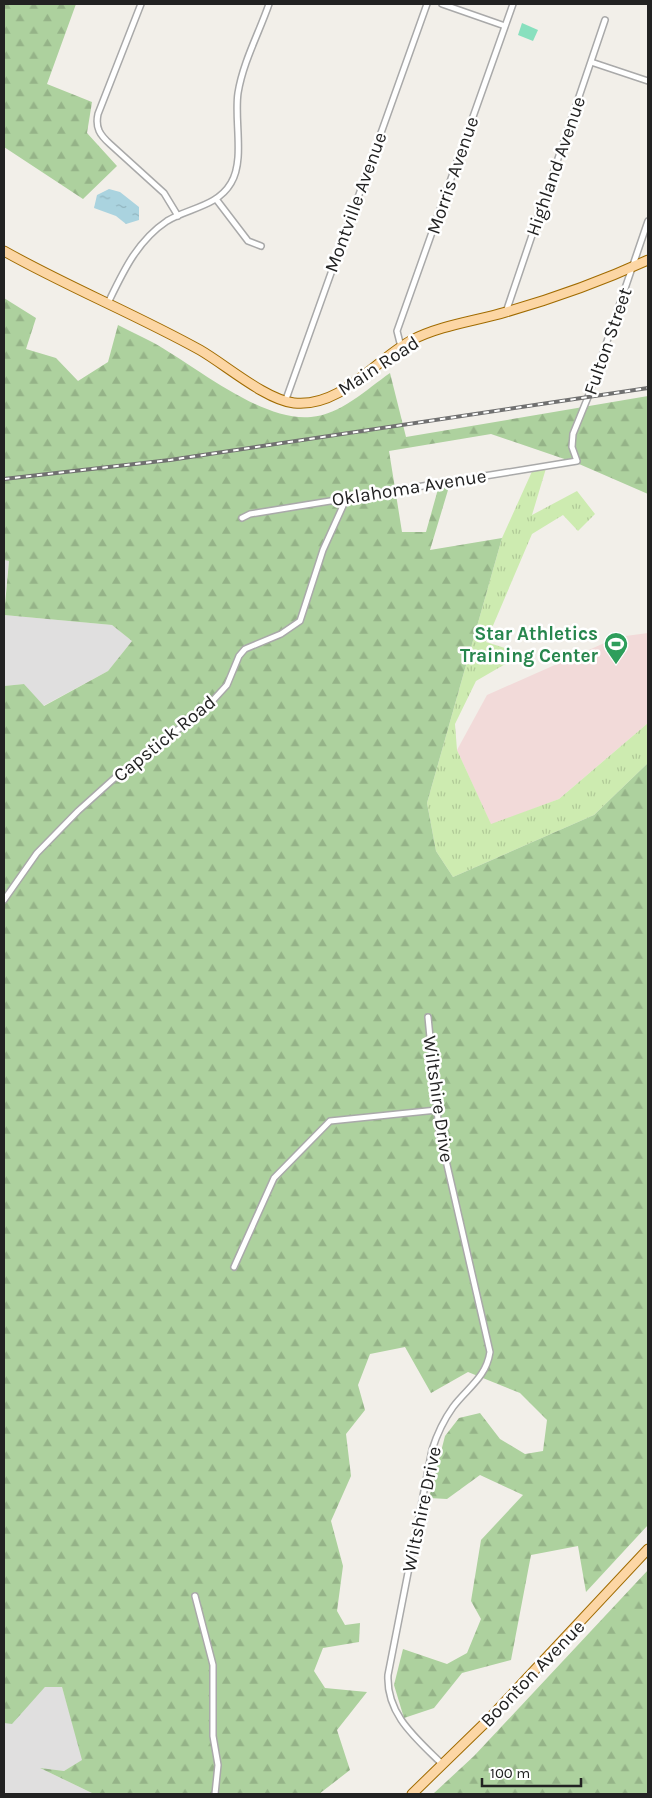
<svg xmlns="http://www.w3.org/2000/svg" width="652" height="1798" viewBox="0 0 652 1798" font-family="Karla,sans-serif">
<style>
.residential{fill:#e0dfdf}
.commercial{fill:#f2dad9}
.grass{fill:url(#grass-tufts)}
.forest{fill:url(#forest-firs)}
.pitch{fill:#88e0be}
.water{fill:url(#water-ripples)}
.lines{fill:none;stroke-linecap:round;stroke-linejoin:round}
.street-casing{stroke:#a9a9a9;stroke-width:8}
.primary-casing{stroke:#a06b00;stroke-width:11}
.street{stroke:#fff;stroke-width:5}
.primary{stroke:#fcd6a4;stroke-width:9}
.rail-casing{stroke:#707070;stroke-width:4}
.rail{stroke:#fff;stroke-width:2;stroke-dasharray:5.5;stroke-linecap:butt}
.labels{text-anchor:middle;stroke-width:5;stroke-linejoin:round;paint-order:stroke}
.street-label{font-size:19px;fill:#222;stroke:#fff}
.leisure-label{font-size:19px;font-weight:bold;fill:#27864d;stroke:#fff;text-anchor:end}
</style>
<defs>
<pattern id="grass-tufts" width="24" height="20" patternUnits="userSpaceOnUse" patternTransform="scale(1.25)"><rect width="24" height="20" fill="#cdebb0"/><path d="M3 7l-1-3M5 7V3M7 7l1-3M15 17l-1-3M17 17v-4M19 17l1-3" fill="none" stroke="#b0c997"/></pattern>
<pattern id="forest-firs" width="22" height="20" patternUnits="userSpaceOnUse" patternTransform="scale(1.25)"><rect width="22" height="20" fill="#add19e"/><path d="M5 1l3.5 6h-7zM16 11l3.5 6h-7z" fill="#95b388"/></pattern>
<pattern id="water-ripples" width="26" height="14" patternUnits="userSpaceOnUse" patternTransform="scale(1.25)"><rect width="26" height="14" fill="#aad3df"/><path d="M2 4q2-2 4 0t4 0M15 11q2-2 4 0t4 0" fill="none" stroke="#92b5bf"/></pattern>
</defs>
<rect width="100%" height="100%" fill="#f2efe9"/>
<path class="residential" d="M4,560L9,561L4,607Z
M4,615L112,625L132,641L108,671L43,706L24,684L4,686Z
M45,1687H62L83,1760L64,1771L42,1769L94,1794H4V1723H12Z"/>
<path class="commercial" d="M648,633V723L559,799L491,825L457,750L487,695L618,637Z"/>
<path class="grass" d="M547,465L532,515L577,491L595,514L578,531L563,515L532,534L486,642L508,649L507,663L476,681L455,724L457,750L491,824L559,799L648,723V763L594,815L453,877L436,851L427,803L502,538L534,467Z"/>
<path class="forest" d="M4,4H76L47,84L92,102L87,133L117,166L83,199L4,147Z
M4,298L36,318L26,349L56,358L78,381L108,362L118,325C129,331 141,336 152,342C196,366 261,422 311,417C340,415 367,389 390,373L406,437L648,396V494L579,464L491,434L389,451L402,532H426L440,482L451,480L430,550L502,538L427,803L436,851L453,877L594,815L648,763V1525L586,1592L578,1546L531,1555L511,1660L462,1673L434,1708L404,1718L394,1685L403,1649L447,1664L467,1653L481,1619L471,1601L481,1540L523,1495L480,1475L447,1499L429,1498L445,1436L459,1418L480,1413L500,1439L525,1454L543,1451L547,1420L520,1393L468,1372L431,1393L405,1347L370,1354L358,1385L365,1410L346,1434L351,1476L331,1521L343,1566L337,1611L345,1625L360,1623L359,1642L323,1648L314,1671L325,1688L367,1692L337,1730L350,1770L319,1794H94L40,1768L64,1771L82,1760L62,1687H45L12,1724L4,1723V686L24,684L44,706L108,671L132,641L112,625L4,615L9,561L4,560Z
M648,1570V1794H433L474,1756Z"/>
<path class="pitch" d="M522,23L538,30L533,41L518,35Z"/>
<path class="water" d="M109,189L120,192L139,207V220L126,224L116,216L94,208L97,195Z"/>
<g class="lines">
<g class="street-casing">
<path id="street" d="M141,4L98,114C95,128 100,135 110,144L164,193L178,216
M442,4L505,26
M591,62L648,81
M216,199L248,241L261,246
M108,303C123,272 137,241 167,221C188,208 217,207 231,183C245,160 234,120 238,93C243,62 259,33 269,4
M506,312L605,20
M401,347L397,331L513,4
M285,402L427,4
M242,518L250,514L577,461L572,447L573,434L588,397L648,221
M4,900L37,853L78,811L118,775L205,709L227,685L239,656L245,649L281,634L300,621L323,550L347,497
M428,1017L439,1130L490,1352C486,1378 467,1388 453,1407C443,1421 437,1434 432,1450L388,1675C386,1715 417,1739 443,1765
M234,1267L274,1178L330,1121L437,1110
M195,1596L213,1665V1736L218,1765L215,1794"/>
</g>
<g class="primary-casing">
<path id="primary" d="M4,251C68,287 135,314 200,350C226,365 266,400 294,403C341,408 375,360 412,340C441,325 476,321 506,312C555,298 602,281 648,260
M412,1794L487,1721L648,1549"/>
</g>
<use href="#street" class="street"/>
<use href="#primary" class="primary"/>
<g class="rail-casing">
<path id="rail" d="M4,479L170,460L648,388"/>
</g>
<use href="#rail" class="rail"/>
</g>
<defs>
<g id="stadium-pin" transform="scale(1.25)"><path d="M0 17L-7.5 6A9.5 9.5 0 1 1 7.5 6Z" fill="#2e9e5b" stroke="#fff"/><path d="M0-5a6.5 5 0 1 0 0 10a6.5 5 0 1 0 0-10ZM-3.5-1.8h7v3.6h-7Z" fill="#fff"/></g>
</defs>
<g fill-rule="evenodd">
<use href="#stadium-pin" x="616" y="644"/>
</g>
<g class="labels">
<g class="street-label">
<text transform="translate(555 166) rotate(-71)" y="7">Highland Avenue</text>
<text transform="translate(452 175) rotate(-71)" y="7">Morris Avenue</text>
<text transform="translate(355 202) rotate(-70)" y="7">Montville Avenue</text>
<text transform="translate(607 341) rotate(-71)" y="7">Fulton Street</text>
<text transform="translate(378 365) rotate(-33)" y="7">Main Road</text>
<text transform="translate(409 487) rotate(-9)" y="7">Oklahoma Avenue</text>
<text transform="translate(164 738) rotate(-39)" y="7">Capstick Road</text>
<text transform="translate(439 1099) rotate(82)" y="7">Wiltshire Drive</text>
<text transform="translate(421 1509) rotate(-78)" y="7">Wiltshire Drive</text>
<text transform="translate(532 1673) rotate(-46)" y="7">Boonton Avenue</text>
</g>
<g class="leisure-label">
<text x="598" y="640">Star Athletics<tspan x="598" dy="22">Training Center</tspan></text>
</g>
</g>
<rect width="652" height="1798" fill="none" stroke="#222222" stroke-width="10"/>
<path d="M482 1778v8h99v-8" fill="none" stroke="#222222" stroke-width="2.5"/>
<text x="490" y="1778" font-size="15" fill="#222222" stroke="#ffffff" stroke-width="4" paint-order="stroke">100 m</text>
</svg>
